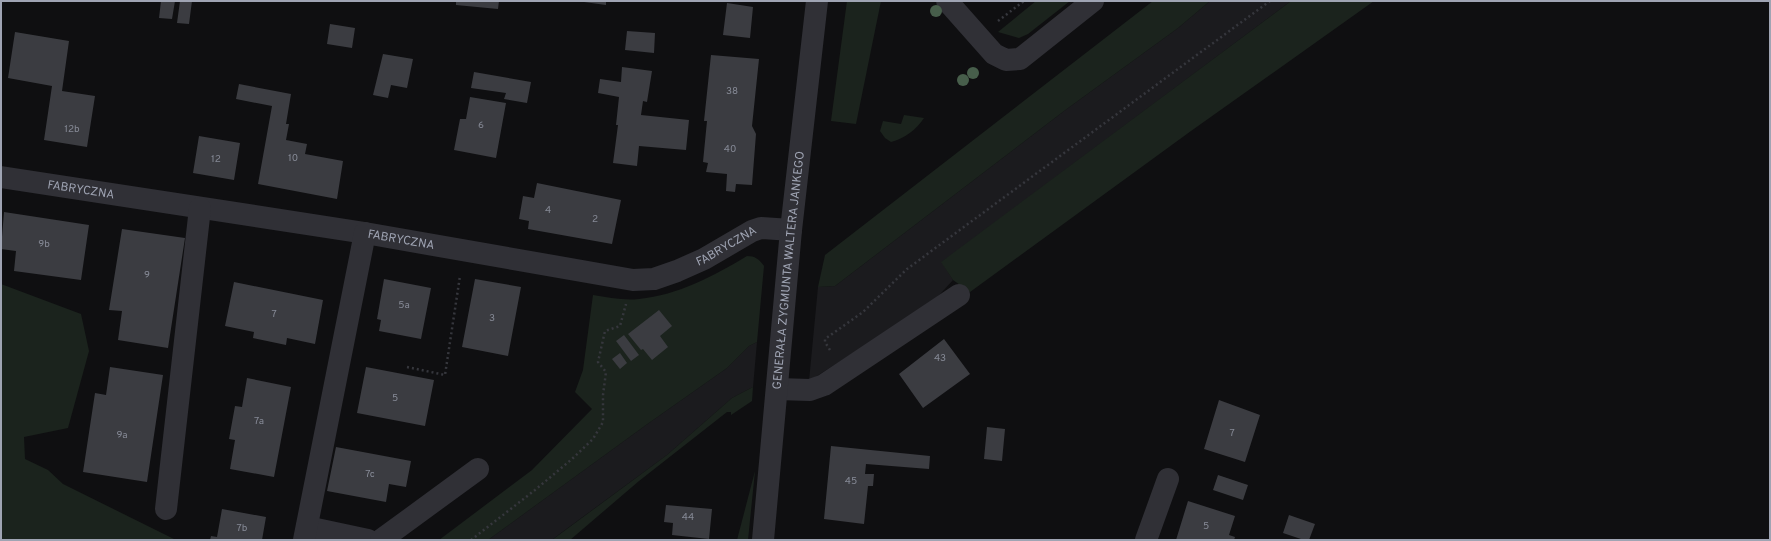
<svg xmlns="http://www.w3.org/2000/svg" width="1771" height="541" viewBox="0 0 1771 541" font-family="Overpass,sans-serif">
<style>
.built{fill:#1b1b1e}
.green{fill:#1b231d}
.building{fill:#3b3c41}
.lines{fill:none;stroke-linecap:round;stroke-linejoin:round}
.path{stroke:#36373d;stroke-width:2.5;stroke-dasharray:2 3;stroke-linecap:butt}
.minor{stroke:#303036;stroke-width:22}
.tree{fill:#475e4b}
.labels{text-anchor:middle;stroke-width:3.5;stroke-linejoin:round;paint-order:stroke}
.number-label{font-size:10px;fill:#868a96}
.street-label{font-size:12px;fill:#9fa4b3;stroke:#0a0a0c}
</style>
<rect width="100%" height="100%" fill="#0f0f11"/>
<path class="built" d="M1210,1H1291L942,262L953,280L932,303L809,381L818,287L835,286L1064,111L1178,28Z
M757,342L753,387L732,398L667,455L561,533L552,540H488L646,425L727,368L749,346Z"/>
<path class="green" d="M847,1H881L856,124L831,121Z
M1036,1H1070L1028,34L1019,38L998,32Z
M1153,1H1210L1178,28L1064,111L835,286L818,287L825,255Z
M1291,1H1374L1191,131L970,292L953,280L941,262Z
M904,115L924,118C917,129 904,139 891,142L885,138L880,131L883,121L901,124Z
M747,256C755,256 759,259 764,266L757,342L749,346L727,368L646,425L488,540H439L532,470L592,409L575,392L583,370L593,295C608,297 624,301 639,299C678,295 714,276 747,256Z
M1,284L81,314L89,351L68,428L24,437L25,459L48,470L63,484L176,540H1Z
M753,387L752,401L731,415V412H727L639,481L570,540H552L667,455L732,398Z
M755,471L748,540H737Z"/>
<path class="building" d="M161,1H175L172,19L159,18Z
M180,1H192L189,24L177,23Z
M456,1H499L498,9L456,5Z
M584,1H606V5L584,2Z
M727,3L753,7L750,38L723,35Z
M330,24L355,28L352,48L327,44Z
M627,31L655,33L654,53L625,50Z
M15,32L69,41L62,91L95,96L87,147L44,140L52,86L8,78Z
M383,54L413,59L407,88L391,85L388,98L373,95Z
M711,55L759,59L752,126L756,134L752,185L736,184L735,192L726,191L727,174L706,172L708,163L703,162L707,121H704Z
M622,67L652,71L647,102L643,101L641,115L689,120L686,150L639,146L637,166L613,163L618,125H616L619,97L598,93L600,79L621,82Z
M474,72L531,82L527,103L504,99L506,93L471,88Z
M239,84L291,94L286,124H289L286,140L307,144L305,154L343,161L337,199L258,184L272,106L236,99Z
M470,97L506,103L496,158L454,150L460,119H466Z
M199,136L240,143L234,180L193,173Z
M537,183L621,200L612,244L528,229L529,221L519,219L523,196L534,198Z
M4,212L89,225L81,280L14,271L16,251L1,249Z
M122,229L185,238L168,348L118,340L122,311L109,310Z
M384,279L431,288L421,339L379,331L381,320L377,319Z
M475,279L521,287L508,356L462,347Z
M234,282L323,300L315,344L287,338L286,345L253,338L254,332L225,326Z
M659,310L672,326L660,336L668,347L652,360L643,349L641,350L628,334Z
M624,335L639,355L631,361L616,341Z
M944,339L970,374L923,408L899,374Z
M620,353L627,363L620,369L612,359Z
M110,367L163,375L147,482L83,472L95,393L106,395Z
M366,367L434,380L425,426L357,413Z
M247,378L291,387L274,477L230,469L235,440L229,439L235,406L242,407Z
M1219,400L1260,415L1245,462L1204,449Z
M987,427L1005,429L1002,461L984,459Z
M831,446L930,456L929,469L866,464L865,474H874L873,486H868L864,524L824,519Z
M336,447L411,461L406,487L389,484L386,502L327,491Z
M1218,475L1248,485L1243,500L1213,490Z
M1188,501L1235,516L1229,535L1235,537L1234,540H1176Z
M666,505L712,509L709,539L672,535L673,523L664,522Z
M222,509L266,517L262,540H210L211,536L217,537Z
M1289,515L1315,524L1309,540H1304L1283,533Z"/>
<g class="lines">
<path class="path" d="M998,21L1024,1
M830,350L825,342V339L863,312L907,269L1270,1
M407,367L445,375L460,276
M471,540L535,490L572,459L593,439L603,422V395L606,372L598,362L605,331L620,326L626,304"/>
<g class="minor">
<path d="M947,1L994,54L1006,60L1020,59L1093,1"/>
<path id="s1" d="M1,177L365,233L633,280L654,279L677,271L704,259L752,231L761,228L791,230"/>
<path d="M777,389L810,390L824,385L959,295"/>
<path d="M166,509L200,208"/>
<path d="M307,527L368,540"/>
<path d="M304,540L365,233"/>
<path d="M381,540L478,469"/>
<path id="s2" d="M763,540L791,230L817,1"/>
<path d="M1146,540L1168,479"/>
</g>
</g>
<g class="tree">
<circle cx="936" cy="11" r="6"/>
<circle cx="973" cy="73" r="6"/>
<circle cx="963" cy="80" r="6"/>
</g>
<g class="labels">
<g class="number-label">
<text x="732" y="94">38</text>
<text x="481" y="128">6</text>
<text x="72" y="132">12b</text>
<text x="730" y="152">40</text>
<text x="293" y="161">10</text>
<text x="216" y="162">12</text>
<text x="548" y="213">4</text>
<text x="595" y="222">2</text>
<text x="44" y="247">9b</text>
<text x="147" y="278">9</text>
<text x="404" y="308">5a</text>
<text x="274" y="317">7</text>
<text x="492" y="321">3</text>
<text x="940" y="361">43</text>
<text x="395" y="401">5</text>
<text x="259" y="424">7a</text>
<text x="1232" y="436">7</text>
<text x="122" y="438">9a</text>
<text x="370" y="477">7c</text>
<text x="851" y="484">45</text>
<text x="688" y="520">44</text>
<text x="1206" y="529">5</text>
<text x="242" y="531">7b</text>
</g>
<g class="street-label">
<text dy="4" stroke="none"><textPath href="#s1" startOffset="81">FABRYCZNA</textPath></text>
<text dy="4" stroke="none"><textPath href="#s1" startOffset="405">FABRYCZNA</textPath></text>
<text dy="4" stroke="none"><textPath href="#s1" startOffset="741">FABRYCZNA</textPath></text>
<text dy="4" stroke="none"><textPath href="#s2" startOffset="271">GENERAŁA ZYGMUNTA WALTERA JANKEGO</textPath></text>
</g>
</g>
<rect width="1771" height="541" fill="none" stroke="#9fa4b3" stroke-width="4"/>
</svg>
